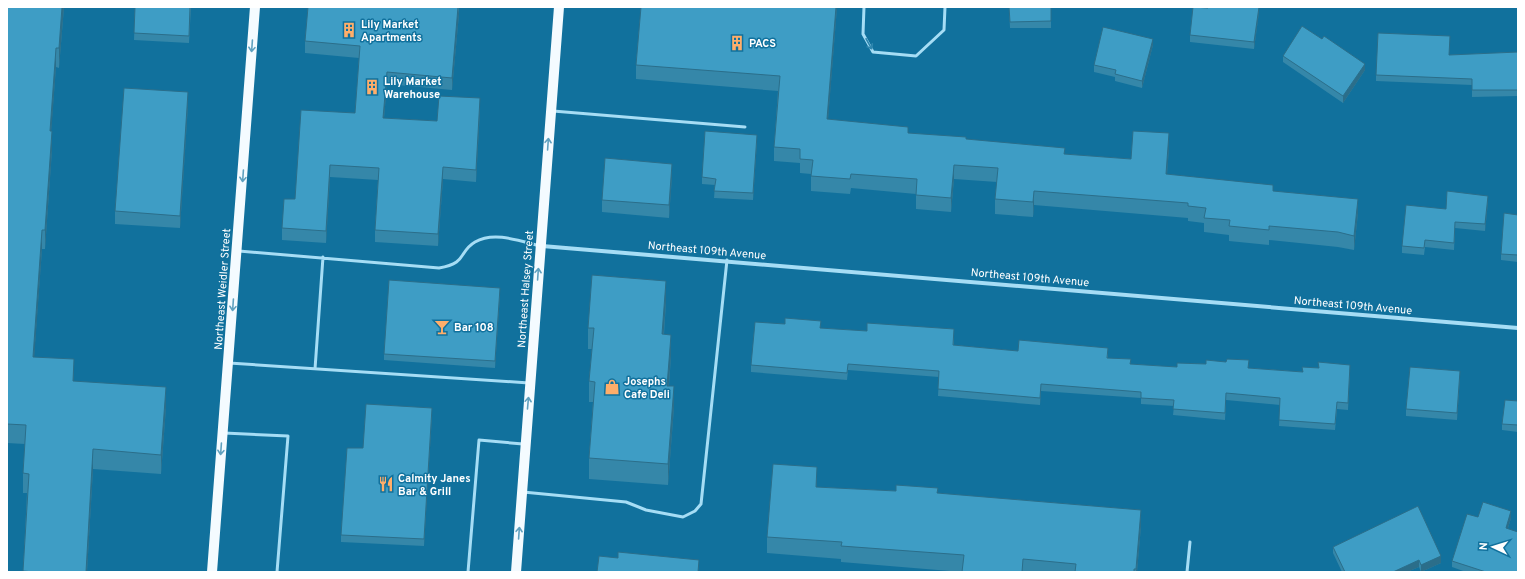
<svg xmlns="http://www.w3.org/2000/svg" width="1525" height="579" viewBox="0 0 1525 579" font-family="Overpass,sans-serif">
<style>
.lines{fill:none;stroke-linecap:round;stroke-linejoin:round}
.lane{stroke:#a6ddf5;stroke-width:3}
.street{stroke:#a6ddf5;stroke-width:4}
.primary{stroke:#f4fbff;stroke-width:10}
.wall{fill:#3587a9}
.shaded-wall{fill:#2b6e8a}
.building{fill:#3e9dc5;stroke:#2b6e8a}
.oneway{stroke:#2f87af}
.oneway2{stroke:#60a1bf}
.labels{text-anchor:middle;stroke-width:3;stroke-linejoin:round;paint-order:stroke}
.poi-label{font-size:11px;font-weight:bold;fill:#fff;stroke:#11719d;text-anchor:start}
.street-label{font-size:11px;fill:#fff;stroke:#11719d}
</style>
<rect width="100%" height="100%" fill="#11719d"/>
<g class="lines">
<path class="lane" d="M864,7L863,34L873,52L916,56L944,30L945,7
M553,111L745,127
M239,251L439,268C468,263 458,252 475,242C494,231 520,241 540,246
M229,363L529,383
M315,369L323,257
M224,433L288,436L277,572
M523,492L626,502L646,510L683,517L695,511L701,504L727,260
M468,572L479,440L523,444
M1187,572L1190,542"/>
<path class="street" d="M542,246L1518,328"/>
<path class="primary" d="M212,572L255,7
M516,572L559,7"/>
</g>
<path class="wall" d="M7,7H64L59,68L56,67L51,131L52,150L45,249H42L34,357L74,381L166,407L161,474L93,469L87,572H23L27,493H23V473L25,444L7,443Z
M135,7H191L189,43L134,40Z
M459,7V14L452,90L387,84L384,118L437,121L480,110L476,182L443,179L438,246L375,242V230L378,180L330,177L326,243L282,240V228L295,199L355,113L359,58L305,53V41Z
M641,7H837L828,119L908,133L966,139L1065,154L1131,159L1169,148L1167,174L1273,191L1358,213L1354,250L1338,247L1269,240V245L1229,241V235L1204,232V223L1188,221V218L1034,205L1033,217L995,214V199L997,182L954,179L951,212L916,209V194L851,188L850,194L811,191V174L800,173V163L774,161V147L778,91L636,79V65Z
M1009,7H1051V28H1010Z
M1208,8L1259,12L1254,49L1190,42V35Z
M1153,45L1142,88L1115,81V77L1094,72V65Z
M1518,52V96L1472,97V85L1376,81V75L1449,55Z
M1283,56L1365,70L1343,103L1283,62Z
M188,105L180,228L115,224V211Z
M757,141L753,200L714,198L715,185L702,184V177Z
M672,176L669,218L602,212V200Z
M1488,202L1485,231L1455,228L1454,250L1425,247L1424,255L1402,253V246L1446,209Z
M1518,215V262L1501,260V254Z
M500,294L495,368L384,360V354Z
M666,302L664,334L671,356L669,386L674,407L668,485L589,479V458L593,402H589V381L592,349H588V328Z
M821,328L867,331L954,336V345L1018,351L1108,354V358L1131,364L1177,367L1249,368L1303,372L1350,371L1348,410L1337,409L1335,430L1279,426L1280,405L1226,400L1225,420L1173,415L1174,406L1141,404V398L1041,391L1040,405L938,396L939,377L848,370L847,380L751,372V365Z
M1460,377L1457,420L1406,416V409Z
M1518,401V432L1502,430V424Z
M432,415L424,546L341,542V535Z
M817,483V487L938,493L1141,526L1137,572H962L841,562V559L767,553V537Z
M1478,517L1511,518L1508,528L1518,572H1466L1452,567V561Z
M1333,547L1441,563L1421,572L1419,567L1407,572H1342L1333,553Z"/>
<path class="shaded-wall" d="M62,7H64L59,68V48Z
M458,7L459,14L452,90V78Z
M836,7H837L827,134V119Z
M1259,7V12L1254,49V42Z
M1153,39V45L1142,88V81Z
M56,48V67L50,150V131Z
M1365,64V70L1343,103V96Z
M387,72V84L383,129V118Z
M188,92V105L180,228V216Z
M480,98V110L476,182V170Z
M52,131V150L45,249V230Z
M1169,133V148L1166,188V174Z
M757,135V141L753,200V193Z
M672,164V176L669,218V205Z
M330,165V177L326,243V231Z
M954,165V179L951,212V198Z
M443,167V179L438,246V234Z
M1034,191V205L1033,217V202Z
M1488,196V202L1485,231V224Z
M1358,199V213L1354,250V236Z
M42,230V249L33,376V357Z
M666,281V302L662,355V334Z
M500,288V294L495,368V361Z
M671,335V356L667,407V386Z
M74,359V378L73,400V381Z
M1350,365V371L1348,410V403Z
M1460,371V377L1457,420V413Z
M1041,384V391L1040,405V398Z
M674,386V407L668,485V464Z
M166,387V407L161,474V455Z
M432,408V415L424,546V539Z
M93,449V469L87,572H86Z
M817,467V483L816,503V487Z
M1141,510V526L1137,572H1136Z
M1511,511V518L1506,534V528Z
M1441,556V563L1421,572V565Z
M1419,560V567L1407,572H1393Z"/>
<path class="building" d="M7,7H62L59,48H56L50,131H52L45,230H42L33,357L74,359L73,381L166,387L161,455L93,449L86,572H34L23,571L29,474L23,473L26,425L7,424Z
M135,7H190L189,36L134,33Z
M308,7H458L452,78L387,72L383,118L437,121L439,96L480,98L476,170L443,167L438,234L375,230L379,168L330,165L326,231L282,228L284,199H295L301,110L355,113L360,46L305,41Z
M641,7H836L827,119L908,127V133L966,137V139L1065,148L1064,154L1131,159L1133,131L1169,133L1166,174L1273,185V191L1358,199L1354,236L1338,232L1269,226V230L1229,226L1230,220L1204,218L1206,208L1188,206V203L1034,191L1033,202L995,199L998,168L954,165L951,198L916,195L917,179L851,174L850,179L811,176L813,160L800,159V149L774,147L780,76L636,65Z
M1009,7H1051V21L1010,22Z
M1193,7L1208,8V7H1259L1254,42L1190,35Z
M1302,26L1322,39L1324,36L1365,64L1343,96L1283,56Z
M1103,27L1153,39L1142,81L1115,74L1116,70L1094,65Z
M1378,33L1450,36L1449,55L1518,52V90H1472V79L1376,75Z
M124,88L188,92L180,216L115,211Z
M705,131L757,135L753,193L714,191L716,179L702,177Z
M605,158L672,164L669,205L602,200Z
M1447,191L1488,196L1485,224L1455,222L1454,243L1425,240L1424,248L1402,246L1406,205L1446,209Z
M1504,213L1518,215V255L1501,254Z
M592,275L666,281L662,334L671,335L667,386H674L668,464L589,458L595,382L589,381L594,328H588Z
M389,280L500,288L495,361L384,354Z
M785,318L821,321L820,328L867,331V323L954,329L953,345L1018,351L1019,340L1108,348L1107,358L1131,359L1130,364L1177,367V363L1206,364V360L1226,362L1227,359L1249,360L1248,368L1303,372L1302,367L1319,368L1318,362L1350,365L1348,403L1337,402L1335,424L1279,420L1280,398L1226,393L1225,413L1173,409L1174,400L1141,398V392L1041,384L1040,398L938,389L939,371L848,364L847,373L751,365L755,322L785,324Z
M1410,367L1460,371L1457,413L1406,409Z
M1505,400L1518,401V425L1502,424Z
M366,404L432,408L424,539L341,535L347,448H363Z
M773,464L817,467L816,487L896,491V485L938,488L937,493L1141,510L1136,569H1134V572H1075L1076,564L1023,559L1022,572H962L964,555L841,546L842,542L767,537Z
M1483,502L1511,511L1506,528L1518,532V572H1486L1452,561L1467,514L1478,517Z
M1418,506L1441,556L1421,565L1419,560L1393,572H1345L1333,547Z
M618,552L699,560L698,572H597L599,556L618,558Z"/>
<defs><path id="oneway-shaft" d="M-6 0H5M1.5-3L5.5 0L1.5 3" fill="none" stroke-width="1.6" stroke-linecap="round" stroke-linejoin="round"/></defs>
<use class="oneway" href="#oneway-shaft" transform="translate(869 44) rotate(61)"/>
<g class="oneway2">
<use href="#oneway-shaft" transform="translate(252 46) rotate(94)"/>
<use href="#oneway-shaft" transform="translate(548 144) rotate(-86)"/>
<use href="#oneway-shaft" transform="translate(243 176) rotate(94)"/>
<use href="#oneway-shaft" transform="translate(538 274) rotate(-86)"/>
<use href="#oneway-shaft" transform="translate(233 305) rotate(94)"/>
<use href="#oneway-shaft" transform="translate(528 403) rotate(-85)"/>
<use href="#oneway-shaft" transform="translate(221 449) rotate(94)"/>
<use href="#oneway-shaft" transform="translate(519 533) rotate(-86)"/>
</g>
<defs>
<g id="building-bare" transform="scale(1.2)"><path d="M-4-6H4V6H1V3H-1V6H-4ZM-2.5-4.3h1.7v1.8h-1.7ZM.8-4.3h1.7v1.8H.8ZM-2.5-1h1.7V.8h-1.7ZM.8-1h1.7V.8H.8Z" fill="#ffae6a" stroke="#11719d" stroke-width="2.5" paint-order="stroke"/></g>
<g id="bar-bare" transform="scale(1.2)"><path d="M-6-5H6L.8 .8V4.5H3.5V6h-7V4.5H-.8V.8Z" fill="#ffae6a" stroke="#11719d" stroke-width="2.5" paint-order="stroke"/></g>
<g id="shop-bare" transform="scale(1.2)"><path d="M-5-2.5h2.3a2.7 3.5 0 0 1 5.4 0H5L5.5 6h-11ZM-1.5-2.5h3a1.5 2.3 0 0 0-3 0Z" fill="#ffae6a" stroke="#11719d" stroke-width="2.5" paint-order="stroke"/></g>
<g id="restaurant-bare" transform="scale(1.2)"><path d="M-5-6h1v4h1v-4h1v4h1v-4h1v5L-1.5 .5V6h-2V.5L-5-1ZM5-6V6H3V1.5H1.5Q1.5-4 5-6Z" fill="#ffae6a" stroke="#11719d" stroke-width="2.5" paint-order="stroke"/></g>
</defs>
<g fill-rule="evenodd">
<use href="#building-bare" x="349" y="30"/>
<use href="#building-bare" x="737" y="43"/>
<use href="#building-bare" x="372" y="87"/>
<use href="#bar-bare" x="442" y="327"/>
<use href="#shop-bare" x="612" y="387"/>
<use href="#restaurant-bare" x="386" y="484"/>
</g>
<g class="labels">
<g class="poi-label">
<text x="361" y="28">Lily Market<tspan x="361" dy="13">Apartments</tspan></text>
<text x="749" y="47">PACS</text>
<text x="384" y="85">Lily Market<tspan x="384" dy="13">Warehouse</tspan></text>
<text x="454" y="331">Bar 108</text>
<text x="624" y="385">Josephs<tspan x="624" dy="13">Cafe Deli</tspan></text>
<text x="398" y="482">Calmity Janes<tspan x="398" dy="13">Bar &amp; Grill</tspan></text>
</g>
<g class="street-label">
<text transform="translate(707 250) rotate(5)" y="4">Northeast 109th Avenue</text>
<text transform="translate(1030 277) rotate(5)" y="4">Northeast 109th Avenue</text>
<text transform="translate(222 289) rotate(-86)" y="4">Northeast Weidler Street</text>
<text transform="translate(525 289) rotate(-86)" y="4">Northeast Halsey Street</text>
<text transform="translate(1353 305) rotate(5)" y="4">Northeast 109th Avenue</text>
</g>
</g>
<rect width="1525" height="579" fill="none" stroke="#ffffff" stroke-width="16"/>
<g transform="translate(1493 547) rotate(274)" stroke="#11719d" stroke-width="3" paint-order="stroke">
<path d="M0-3L7 15L0 10L-7 15Z" fill="#ffffff"/>
<text y="-6" font-size="11" font-weight="bold" text-anchor="middle" fill="#ffffff">N</text>
</g>
</svg>
